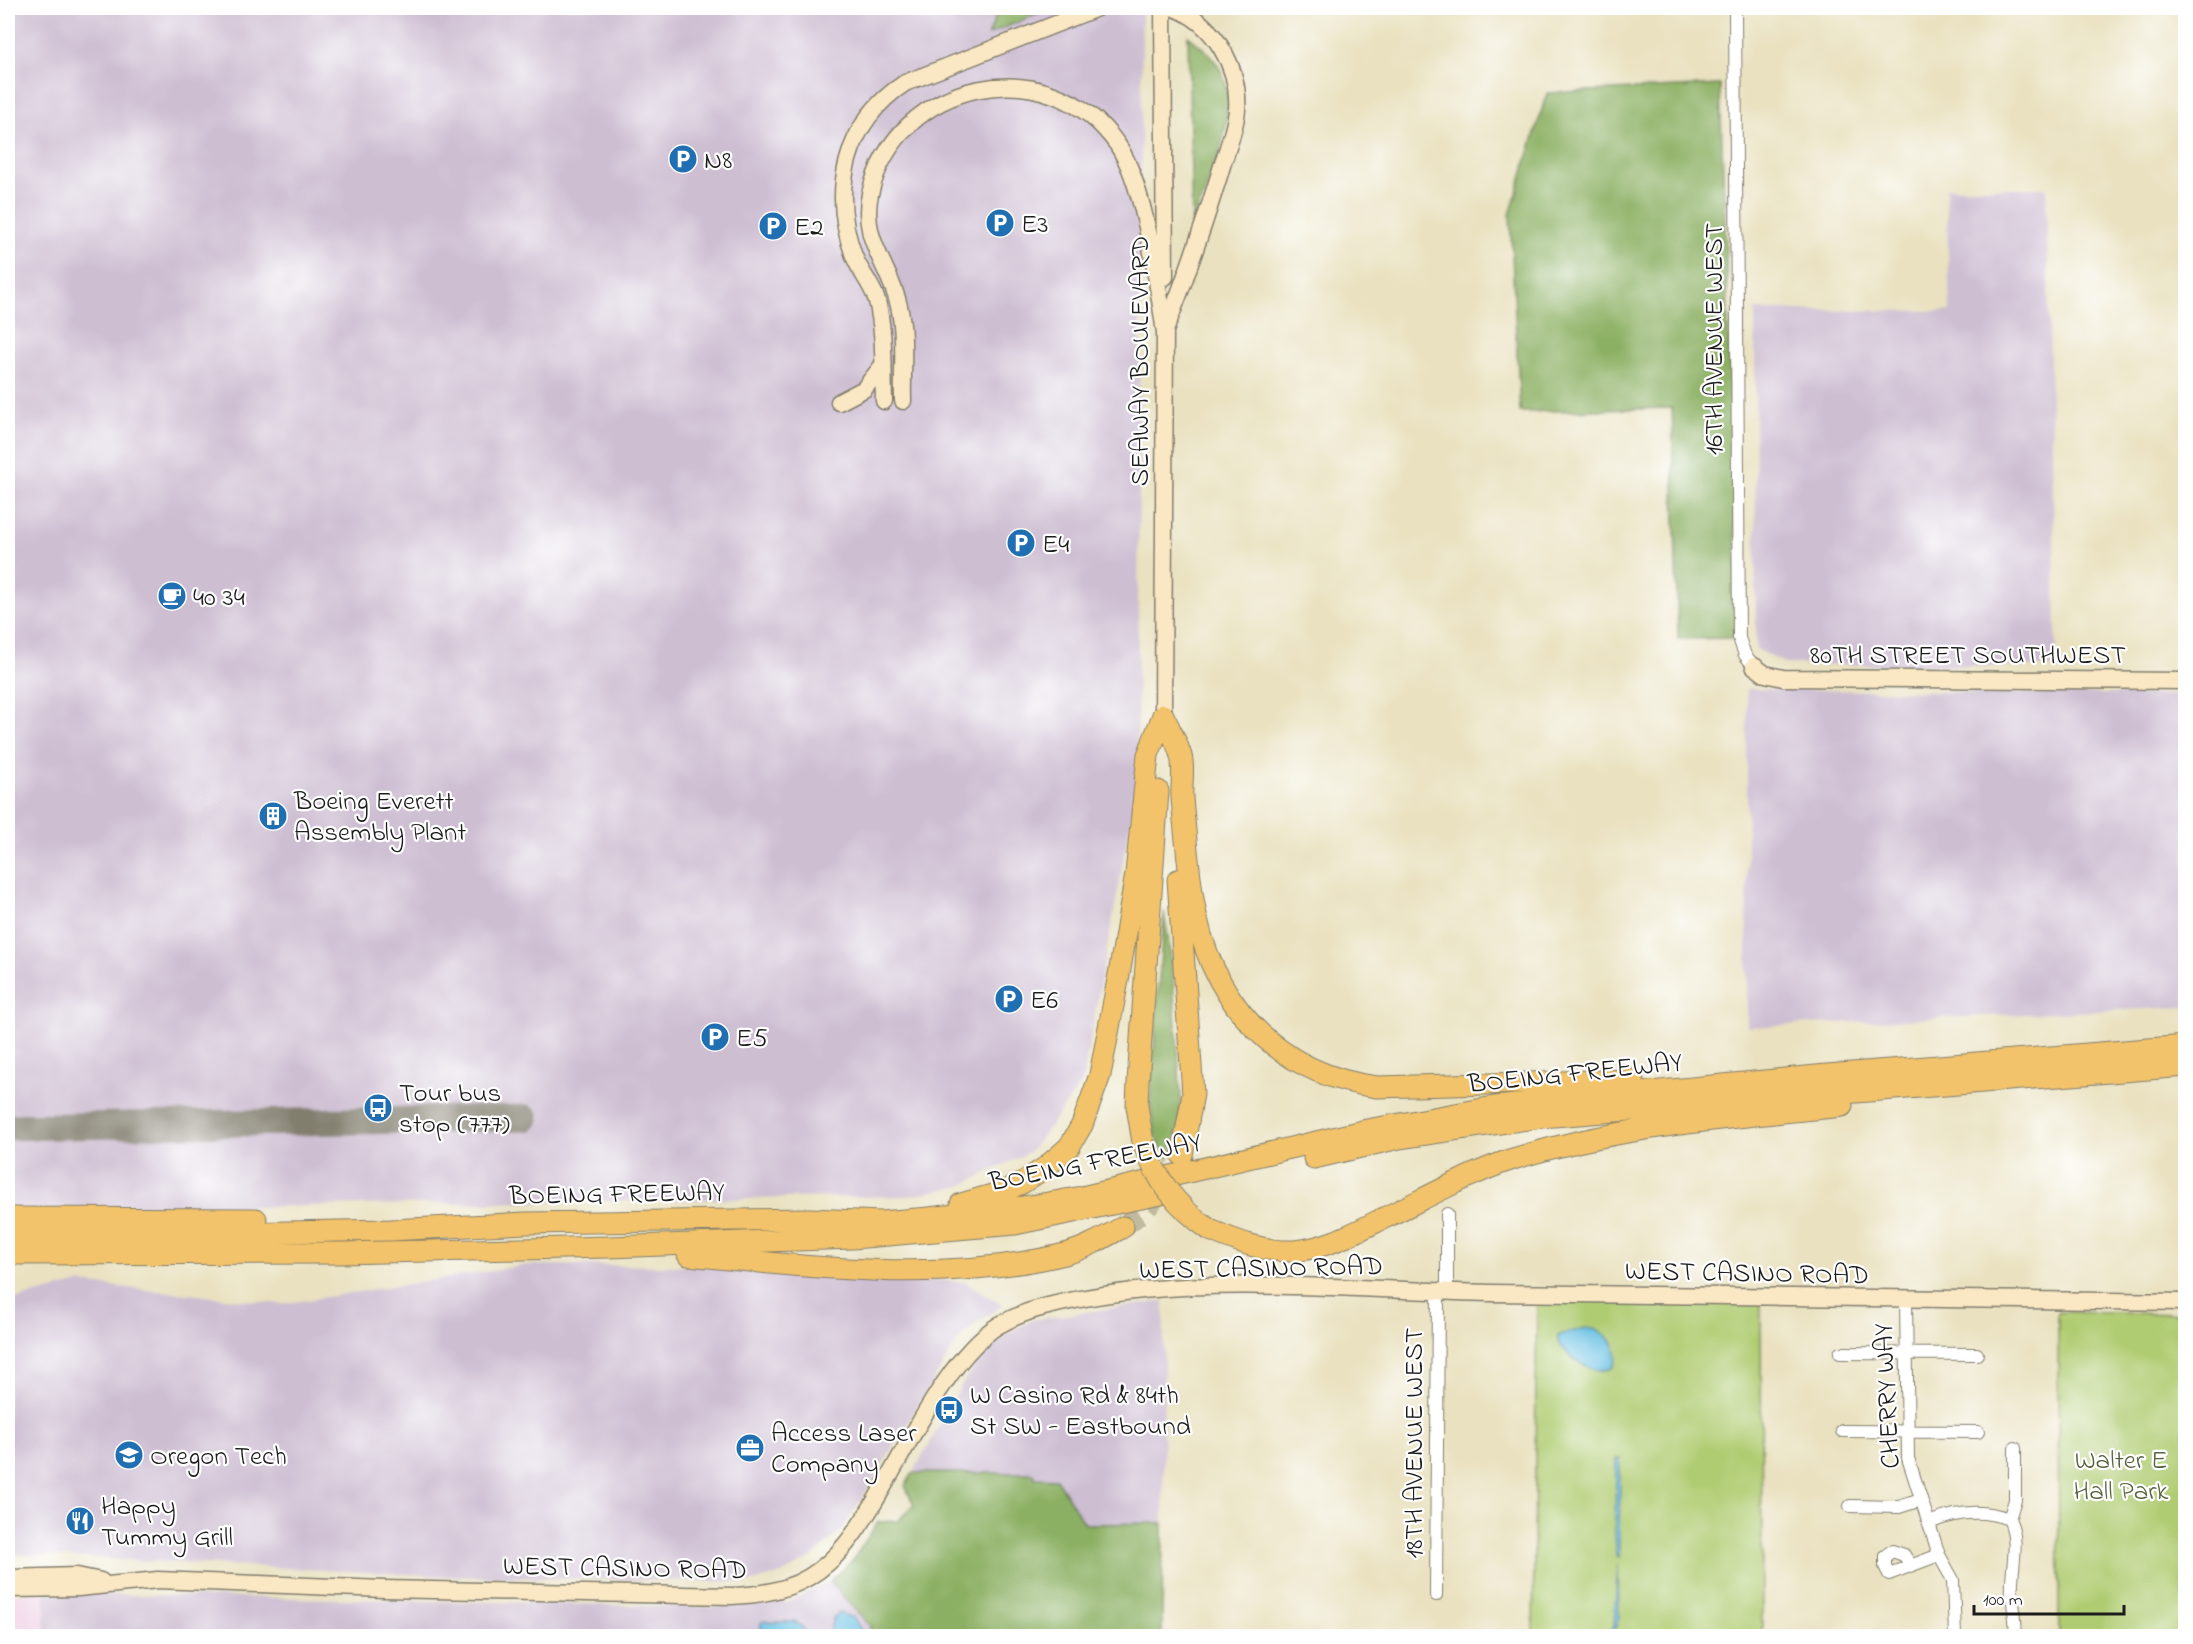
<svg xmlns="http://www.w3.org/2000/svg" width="2193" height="1644" viewBox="0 0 2193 1644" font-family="'Indie Flower',sans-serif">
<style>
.built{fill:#efd0e5}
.industrial{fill:#cdbed2}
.green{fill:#b0cc72;stroke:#667447;stroke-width:1.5}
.forest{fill:#8cb064;stroke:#546640;stroke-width:1.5}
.water{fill:#64bee2;stroke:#406d7f;stroke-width:1.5}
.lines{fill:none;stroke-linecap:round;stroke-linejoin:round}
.taxiway{stroke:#827e6e;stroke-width:27}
.highway-tunnel{stroke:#c0ba9e;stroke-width:21;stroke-dasharray:21 10;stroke-linecap:butt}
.street-casing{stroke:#827e6e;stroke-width:14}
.secondary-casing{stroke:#827e6e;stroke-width:19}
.highway-casing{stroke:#827e6e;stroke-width:23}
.street{stroke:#fff;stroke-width:12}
.secondary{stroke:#fae7c3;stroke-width:16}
.highway{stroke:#f2c36a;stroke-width:21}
.highway-bridge-casing{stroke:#827e6e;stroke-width:23;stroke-linecap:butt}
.highway-bridge{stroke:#f2c36a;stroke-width:21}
.labels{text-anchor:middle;stroke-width:4.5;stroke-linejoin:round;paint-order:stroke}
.poi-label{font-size:27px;fill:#1c1c1c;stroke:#fff;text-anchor:start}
.street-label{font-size:27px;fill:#1c1c1c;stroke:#fff}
.park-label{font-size:27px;fill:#57623e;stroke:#fff}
</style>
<rect width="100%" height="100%" fill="#fff"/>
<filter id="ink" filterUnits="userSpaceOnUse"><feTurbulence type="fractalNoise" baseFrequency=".0167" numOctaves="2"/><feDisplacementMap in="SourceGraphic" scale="12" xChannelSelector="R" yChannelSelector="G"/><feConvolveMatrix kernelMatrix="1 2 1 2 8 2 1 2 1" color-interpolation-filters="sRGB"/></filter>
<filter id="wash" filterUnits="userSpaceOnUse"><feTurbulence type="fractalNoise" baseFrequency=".008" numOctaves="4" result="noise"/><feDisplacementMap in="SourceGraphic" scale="24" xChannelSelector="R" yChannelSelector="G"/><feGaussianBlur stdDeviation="1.35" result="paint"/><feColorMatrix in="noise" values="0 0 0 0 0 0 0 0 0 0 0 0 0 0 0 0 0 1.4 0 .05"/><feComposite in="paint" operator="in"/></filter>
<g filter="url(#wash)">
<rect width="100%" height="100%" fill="#e9e1bf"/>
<path class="built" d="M45,1593V1636H8V1594Z"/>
<path class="industrial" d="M8,8H1142L1137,787L1082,1083L1031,1151L961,1186L909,1196L8,1211Z
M1946,188H2046L2057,667L1786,664L1756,649L1755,310L1950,311Z
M1747,689L2185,695V1007L1747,1027Z
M528,1265L697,1266L965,1282L1003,1305L975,1324L957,1342L843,1529L811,1558L781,1574L753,1582L443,1576L8,1554V1301L80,1283L282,1304Z
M1164,1301L1163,1523L1085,1524L1056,1479L1035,1478L1034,1473H913L967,1376L985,1353L1005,1335L1032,1320Z
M830,1581L880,1636H45V1593L724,1607L789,1602Z"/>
<path class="green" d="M1537,1294L1761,1298L1762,1636H1533Z
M2058,1312L2185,1314V1636H2059Z"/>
<path class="forest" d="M995,8H1050L988,35L995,19Z
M1188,36C1202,46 1215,57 1222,73C1242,116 1207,184 1192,225Z
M1720,85L1739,638L1678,639L1672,408L1520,412L1510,215L1547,93Z
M1164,911L1172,965L1181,1098L1178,1130L1168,1160L1155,1136L1150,1102Z
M913,1473H1034L1035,1478L1056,1479L1085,1524L1163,1523L1162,1636H870V1626L830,1581L852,1561L878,1522L897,1521L914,1505L905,1486Z"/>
<path class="water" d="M1586,1328C1605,1328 1625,1348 1612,1368C1591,1376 1570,1358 1558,1342V1335Z
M1616,1459H1620V1463L1619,1557L1616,1555L1615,1546Z
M1618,1564L1619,1618L1613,1636L1610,1633L1614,1625Z
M839,1613L854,1618L864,1636H829L833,1618Z
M764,1621C784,1626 798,1613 807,1636H761V1623Z"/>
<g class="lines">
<path class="taxiway" d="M8,1127L526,1118"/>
</g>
</g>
<g filter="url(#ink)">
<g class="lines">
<path class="highway-tunnel" d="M1123,1227L1146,1209L1165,1186"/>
<g class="street-casing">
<path id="street" d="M1735,8L1739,638L1745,655L1754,666
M1447,1214V1292
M1906,1299L1908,1458L1939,1555L1953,1580L1955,1636
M1840,1353L1977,1354
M1842,1431L1978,1432
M1850,1506L1899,1507L1921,1500
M2009,1519L2015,1500V1448
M1929,1523C1955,1512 1983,1509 2009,1519C2021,1543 2010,1569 2012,1594C2013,1609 2017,1621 2015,1636
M1910,1564L1904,1555L1892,1551L1885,1556V1566L1889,1574L1939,1555
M1436,1595L1438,1292"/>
</g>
<g class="secondary-casing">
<path id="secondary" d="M1163,8L1165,277
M1165,331C1185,280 1203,228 1219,176C1225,154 1235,132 1237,110C1240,68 1214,22 1174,8
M884,401C883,368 885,334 877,301C872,284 860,272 854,256C830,191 845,122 905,83L1097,8
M903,401C902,370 906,337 899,306C890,265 860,240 870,194C896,79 1049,47 1117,144C1145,184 1157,282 1165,332
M839,402L864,389L883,365
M1754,666L1765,674L1783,678L2186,681
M1163,715L1165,320
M8,1578L77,1576L101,1581
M8,1589L78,1588L158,1580L384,1589L732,1596C759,1595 786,1591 809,1577C837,1560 855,1534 872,1506C905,1453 947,1357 999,1325C1013,1317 1029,1311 1044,1307C1182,1271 1348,1290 1490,1293C1722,1298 1954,1300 2186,1302"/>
</g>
<g class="highway-casing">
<path id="highway" d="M1163,715C1169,728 1176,740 1180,753C1185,766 1181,784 1182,798C1185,832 1188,866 1193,899C1209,999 1274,1074 1377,1087L1633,1080
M1178,880L1193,1094L1182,1155
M1143,1142L1137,1106L1138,1082L1158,791
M1314,1158L1399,1138L1541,1117L2186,1066
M961,1204L1002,1192L1022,1183L1046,1167L1069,1147L1082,1125L1100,1075L1120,969L1136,874L1148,755L1163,715
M8,1218L256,1219
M1210,1230C1236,1241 1264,1252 1293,1251C1325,1249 1354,1233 1382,1219C1424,1199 1466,1175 1510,1160C1617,1126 1731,1118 1842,1106
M8,1237L391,1230L526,1223L810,1219L881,1222L929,1218L1031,1206L1082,1197L1367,1130L1494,1107L1827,1075L2186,1046
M8,1254L340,1253L609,1247L853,1238L1015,1224L1161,1194
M688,1255C811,1267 943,1284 1065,1254C1085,1249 1105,1237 1123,1227"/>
</g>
<use href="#street" class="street"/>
<use href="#secondary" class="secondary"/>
<use href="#highway" class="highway"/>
<g class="highway-bridge-casing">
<path id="highway-bridge" d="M1143,1142C1156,1180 1177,1207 1210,1230"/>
</g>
<use href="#highway-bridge" class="highway-bridge"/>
</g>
</g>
<defs>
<g id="parking-disc" transform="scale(1.5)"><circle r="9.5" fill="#1f6fb2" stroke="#fff"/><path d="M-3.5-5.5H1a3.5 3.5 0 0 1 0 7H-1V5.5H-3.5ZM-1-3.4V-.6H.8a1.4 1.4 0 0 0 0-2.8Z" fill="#fff"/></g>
<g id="cafe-disc" transform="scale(1.5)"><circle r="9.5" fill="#1f6fb2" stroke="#fff"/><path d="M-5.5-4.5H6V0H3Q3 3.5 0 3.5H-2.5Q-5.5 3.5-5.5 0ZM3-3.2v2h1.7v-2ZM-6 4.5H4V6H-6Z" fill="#fff"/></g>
<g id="building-disc" transform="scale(1.5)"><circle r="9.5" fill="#1f6fb2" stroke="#fff"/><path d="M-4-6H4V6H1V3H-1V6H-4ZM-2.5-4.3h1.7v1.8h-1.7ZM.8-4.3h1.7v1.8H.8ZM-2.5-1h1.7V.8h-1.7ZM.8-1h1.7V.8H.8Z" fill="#fff"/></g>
<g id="bus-disc" transform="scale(1.5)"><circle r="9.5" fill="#1f6fb2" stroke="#fff"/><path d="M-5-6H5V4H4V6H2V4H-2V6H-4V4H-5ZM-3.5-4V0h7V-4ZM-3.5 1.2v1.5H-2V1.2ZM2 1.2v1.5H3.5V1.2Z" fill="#fff"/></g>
<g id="office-disc" transform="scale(1.5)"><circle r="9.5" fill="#1f6fb2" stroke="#fff"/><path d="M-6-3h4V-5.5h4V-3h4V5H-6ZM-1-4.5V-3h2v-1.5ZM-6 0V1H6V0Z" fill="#fff"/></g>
<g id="school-disc" transform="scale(1.5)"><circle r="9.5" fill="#1f6fb2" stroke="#fff"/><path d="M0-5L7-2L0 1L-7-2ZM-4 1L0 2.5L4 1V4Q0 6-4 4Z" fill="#fff"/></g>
<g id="restaurant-disc" transform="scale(1.5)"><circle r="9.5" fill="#1f6fb2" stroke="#fff"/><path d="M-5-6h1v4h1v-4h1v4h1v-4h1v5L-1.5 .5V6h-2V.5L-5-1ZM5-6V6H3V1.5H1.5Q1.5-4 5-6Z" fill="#fff"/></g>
</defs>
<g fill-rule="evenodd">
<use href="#parking-disc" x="683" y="159"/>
<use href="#parking-disc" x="1000" y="223"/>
<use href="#parking-disc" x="773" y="226"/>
<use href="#parking-disc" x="1021" y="543"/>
<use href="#cafe-disc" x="172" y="596"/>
<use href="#building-disc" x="273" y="816"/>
<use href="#parking-disc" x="1009" y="999"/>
<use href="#parking-disc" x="715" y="1037"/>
<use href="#bus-disc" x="378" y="1108"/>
<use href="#bus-disc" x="949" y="1410"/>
<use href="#office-disc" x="750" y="1448"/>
<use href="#school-disc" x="129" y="1455"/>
<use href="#restaurant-disc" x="80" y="1521"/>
</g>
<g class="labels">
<g class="poi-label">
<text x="704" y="168">N8</text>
<text x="1021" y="232">E3</text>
<text x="794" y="235">E2</text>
<text x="1042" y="552">E4</text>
<text x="193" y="605">40 34</text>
<text x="294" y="809">Boeing Everett<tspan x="294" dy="31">Assembly Plant</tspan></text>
<text x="1030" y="1008">E6</text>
<text x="736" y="1046">E5</text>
<text x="399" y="1101">Tour bus<tspan x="399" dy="31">stop (777)</tspan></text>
<text x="970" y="1403">W Casino Rd &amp; 84th<tspan x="970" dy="31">St SW - Eastbound</tspan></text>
<text x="771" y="1441">Access Laser<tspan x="771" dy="31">Company</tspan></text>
<text x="150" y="1464">Oregon Tech</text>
<text x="101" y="1514">Happy<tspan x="101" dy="31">Tummy Grill</tspan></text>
</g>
<g class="street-label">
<text transform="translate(1713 339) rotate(-90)" y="9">16TH AVENUE WEST</text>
<text transform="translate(1139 361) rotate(-90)" y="9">SEAWAY BOULEVARD</text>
<text x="1968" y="663">80TH STREET SOUTHWEST</text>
<text transform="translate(1575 1072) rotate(-6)" y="9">BOEING FREEWAY</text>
<text transform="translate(1095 1161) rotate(-11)" y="9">BOEING FREEWAY</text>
<text transform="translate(617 1193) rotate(-1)" y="9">BOEING FREEWAY</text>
<text transform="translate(1261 1267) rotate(-1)" y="9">WEST CASINO ROAD</text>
<text transform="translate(1747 1272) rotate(1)" y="9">WEST CASINO ROAD</text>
<text transform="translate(1886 1396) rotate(-93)" y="9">CHERRY WAY</text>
<text transform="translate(1413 1443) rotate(-90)" y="9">18TH AVENUE WEST</text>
<text transform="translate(625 1567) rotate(1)" y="9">WEST CASINO ROAD</text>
</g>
<g class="park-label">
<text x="2121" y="1468">Walter E<tspan x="2121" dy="31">Hall Park</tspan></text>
</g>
</g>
<rect width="2193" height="1644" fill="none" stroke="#fff" stroke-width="30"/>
<path d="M1974 1605v9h150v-9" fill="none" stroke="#1c1c1c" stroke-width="3"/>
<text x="1983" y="1605" font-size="18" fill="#1c1c1c" stroke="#ffffff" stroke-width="4.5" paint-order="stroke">100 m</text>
</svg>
